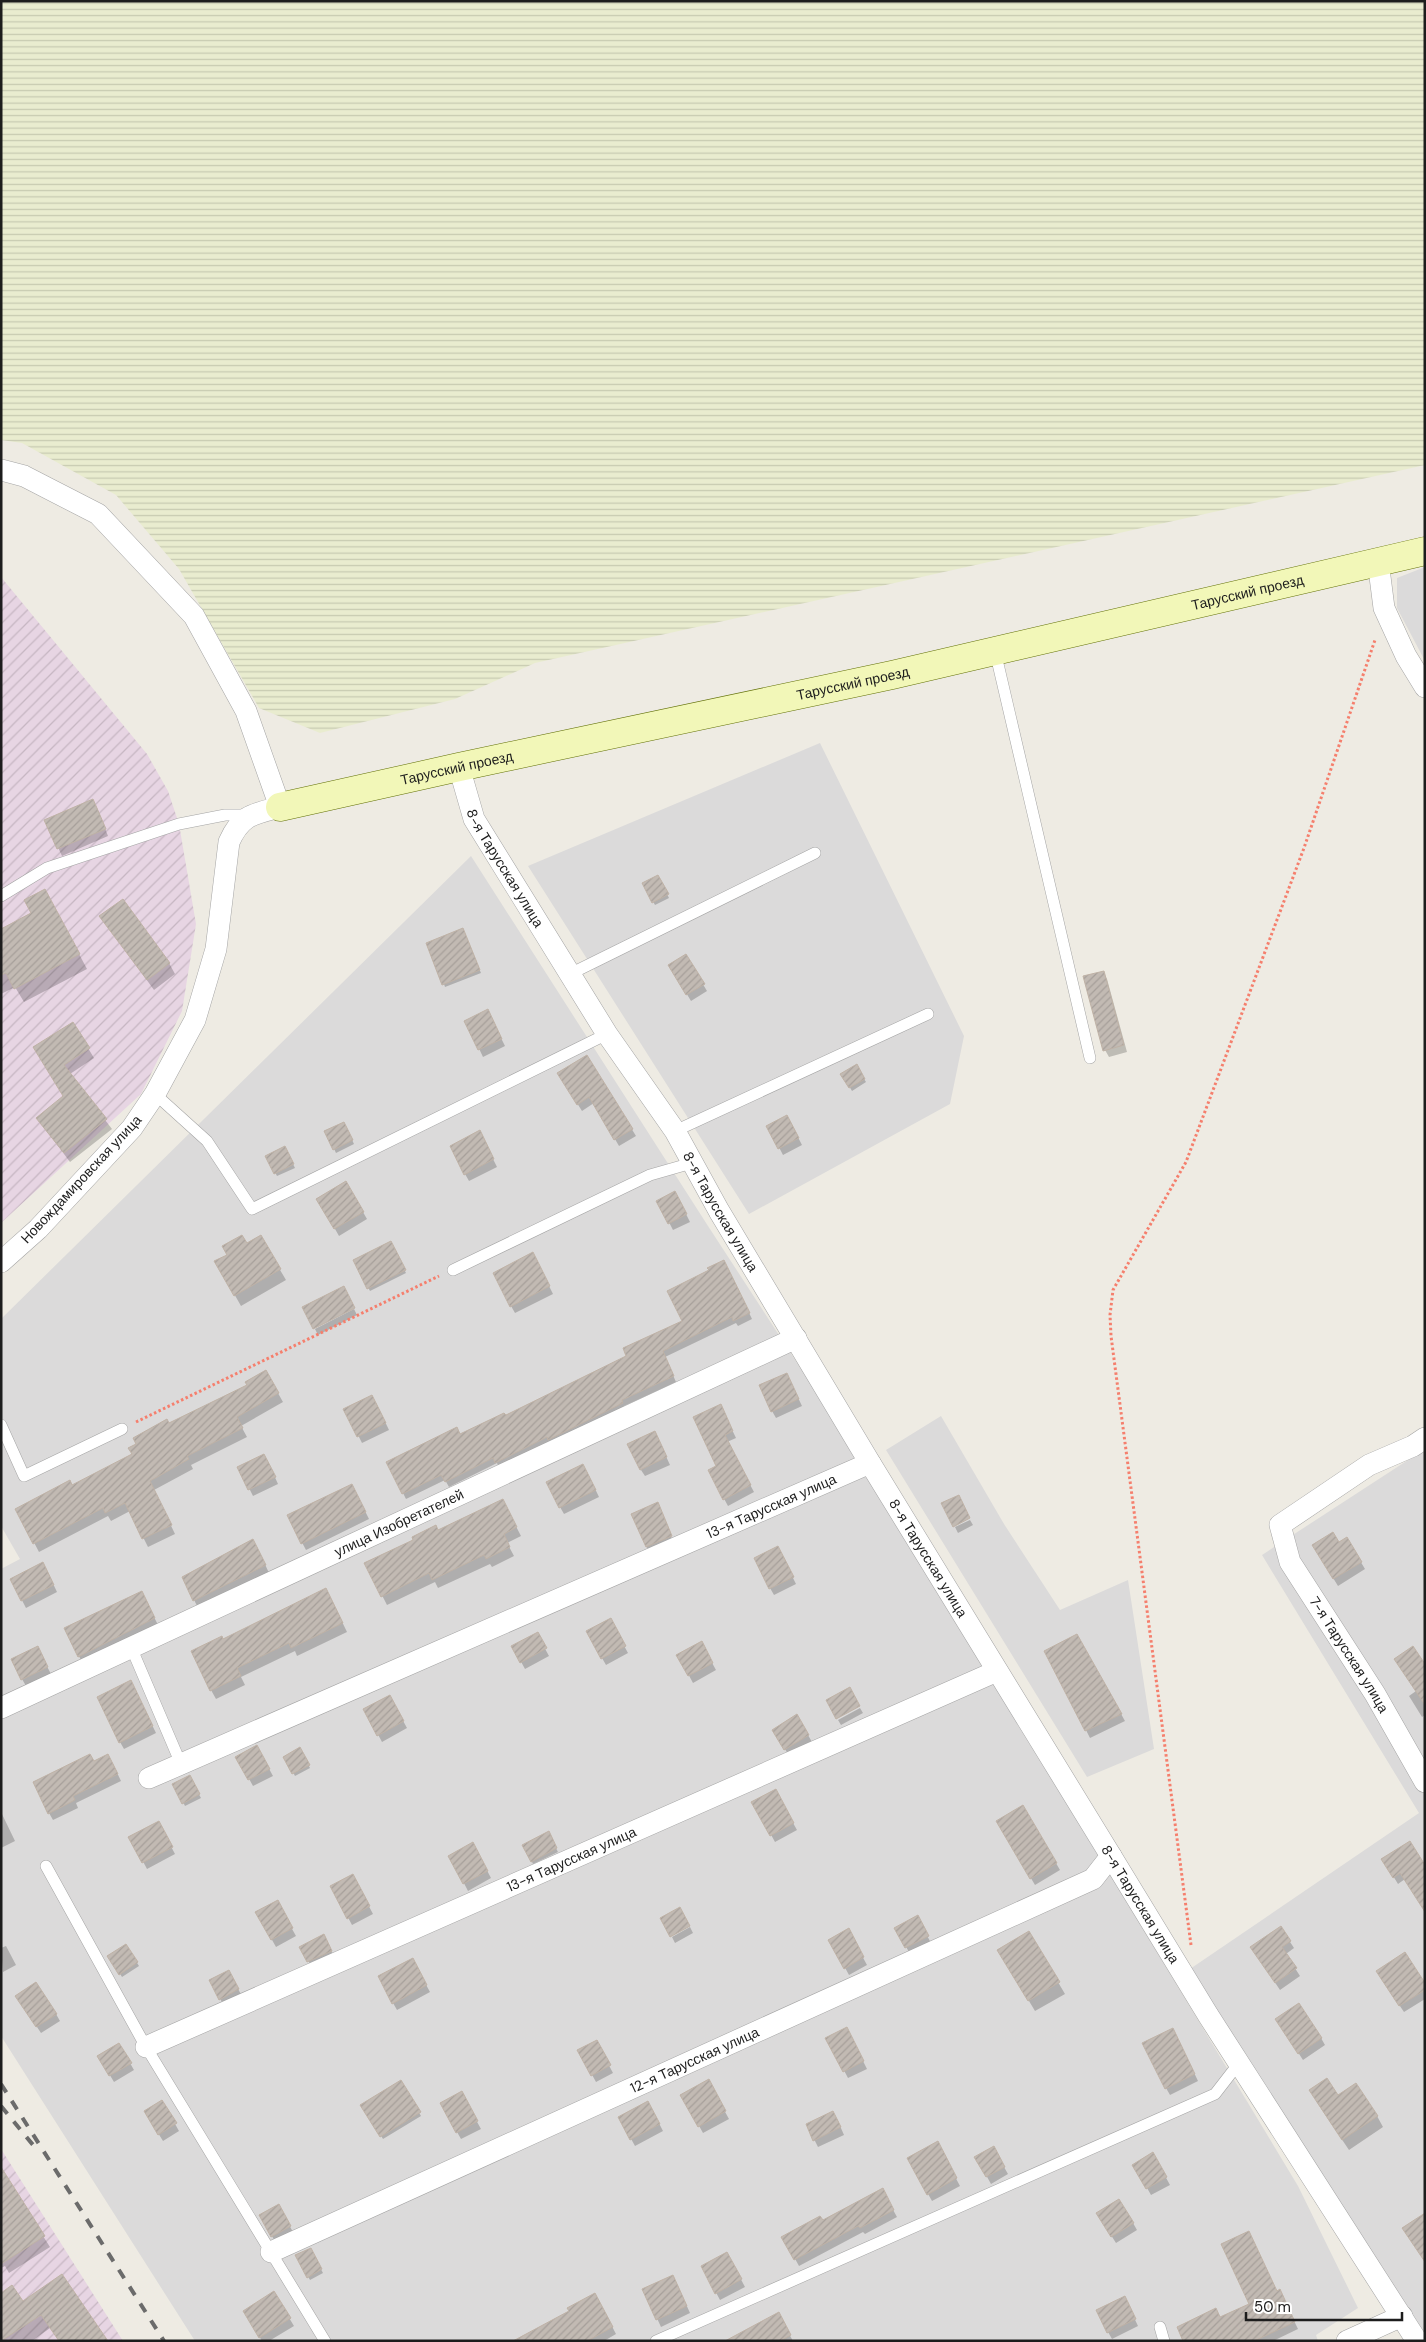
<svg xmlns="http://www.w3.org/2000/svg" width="1426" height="2342" viewBox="0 0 1426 2342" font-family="'DM Sans',sans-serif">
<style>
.residential{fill:#dbdada}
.industrial{fill:url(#industrial-furrows)}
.farmland{fill:url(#farmland-rules)}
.shadow{fill:#0003}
.building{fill:url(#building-hatch);stroke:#bfb2a6}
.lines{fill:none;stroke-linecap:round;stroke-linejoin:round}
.lane-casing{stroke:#a4a4a4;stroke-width:12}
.street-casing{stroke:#a4a4a4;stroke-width:22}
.secondary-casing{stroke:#627008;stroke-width:29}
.path{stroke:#f57f6d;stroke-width:3;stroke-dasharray:2.5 2.5;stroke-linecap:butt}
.lane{stroke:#fff;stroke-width:11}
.street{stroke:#fff;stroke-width:21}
.secondary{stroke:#f2f7b8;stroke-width:28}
.rail{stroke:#6b6b6b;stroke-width:4;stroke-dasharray:10 10;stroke-linecap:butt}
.labels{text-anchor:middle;stroke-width:4;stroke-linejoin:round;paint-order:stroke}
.street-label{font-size:14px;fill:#1d1d1d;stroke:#fff}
</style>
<defs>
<pattern id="industrial-furrows" width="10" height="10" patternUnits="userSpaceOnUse" patternTransform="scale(1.25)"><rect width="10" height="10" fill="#e7d5e3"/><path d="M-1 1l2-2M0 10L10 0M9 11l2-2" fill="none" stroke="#c6b6c2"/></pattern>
<pattern id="farmland-rules" width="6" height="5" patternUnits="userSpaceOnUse" patternTransform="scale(1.25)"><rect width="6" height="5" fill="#e9eccf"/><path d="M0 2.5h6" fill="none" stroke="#c7cab1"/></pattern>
<pattern id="building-hatch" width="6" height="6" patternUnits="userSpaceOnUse" patternTransform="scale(1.25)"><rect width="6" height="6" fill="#c2bab3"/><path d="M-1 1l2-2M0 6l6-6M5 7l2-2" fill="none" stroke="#a69f9a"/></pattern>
</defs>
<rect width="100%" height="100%" fill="#eeebe3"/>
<path class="residential" d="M1425,567V661L1397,608V578Z
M820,743L964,1036L950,1104L749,1214L528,866Z
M471,856L708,1226L861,1461L1298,2186L1358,2308L1316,2335L1318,2341H195L1,2036V1569L20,1559L1,1526V1319Z
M941,1416L1004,1524L1060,1610L1128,1580L1154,1749L1087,1777L886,1450Z
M1425,1449V2341L1190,1969L1419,1813L1262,1555Z"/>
<path class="industrial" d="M1,577L147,754L168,791L179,824L196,924L182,1011L141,1094L1,1223Z
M1,2149L123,2341H1Z"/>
<path class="farmland" d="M1,1H1425V465L535,663L455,699L320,733L259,708L179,569L116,495L22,443L1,440Z"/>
<path class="shadow" d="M97,808L108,836L62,856L46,821Z
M658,876L669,898L655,905L643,884Z
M53,905L87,969L24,1002L15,987L1,994V930Z
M101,917L169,963L175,974L154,990Z
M464,933L481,973L445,987L444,984Z
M686,956L707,991L691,1001L670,966Z
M1103,972L1107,979L1127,1052L1109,1057L1105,1050Z
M491,1018L505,1046L483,1057L466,1021Z
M73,1023L94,1058L70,1074L112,1129L70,1162L37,1118L65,1097L40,1057Z
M587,1056L636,1136L619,1146L594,1103L582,1111L563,1081Z
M856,1066L866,1082L852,1091L842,1074Z
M787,1116L802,1145L783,1155L768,1126Z
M344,1123L354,1144L336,1153L326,1132Z
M483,1139L497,1167L469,1181L465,1174Z
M285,1148L295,1168L277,1176L267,1157Z
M346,1183L367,1219L339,1236L318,1199Z
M679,1200L690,1222L673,1230L658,1201Z
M260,1236L286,1280L241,1306L216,1262Z
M390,1242L406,1273L370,1291L354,1260Z
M536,1260L553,1294L515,1313L511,1306Z
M727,1267L752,1319L738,1326L736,1323L665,1357L676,1382L624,1406L625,1409L499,1468L497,1463L449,1487L445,1480L406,1499L403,1493L460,1436L505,1417L628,1357L683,1322L710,1271Z
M354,1309L357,1315L318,1335L315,1329Z
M266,1372L283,1402L241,1426L247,1437L191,1465L193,1469L154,1490L175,1534L148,1547L130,1511L111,1521L108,1516L39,1552L17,1510L72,1487L134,1455L169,1425L249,1385Z
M790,1381L802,1406L776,1418L772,1411Z
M376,1403L389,1430L362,1443L345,1409Z
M724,1413L736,1438L727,1442L754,1492L728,1506L709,1471L718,1466Z
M658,1439L670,1465L645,1476L641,1470Z
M268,1462L278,1484L253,1496L239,1468Z
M587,1472L599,1497L564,1514L560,1507Z
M356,1493L369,1519L306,1550L288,1516Z
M659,1507L672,1539L648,1550L633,1515Z
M507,1509L521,1536L507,1543L514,1556L492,1567L490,1564L438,1588L435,1582L387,1605L366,1564L438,1531Z
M970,1520L973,1525L958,1533L955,1527Z
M1347,1539L1365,1569L1338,1586L1313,1545L1339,1544Z
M257,1547L269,1573L198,1608L183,1577Z
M781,1554L796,1584L774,1595L770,1588Z
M47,1571L57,1592L26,1608L11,1579Z
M145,1599L158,1625L83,1664L65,1629Z
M331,1599L347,1632L297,1656L295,1651L241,1677L245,1685L216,1699L211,1690L223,1640Z
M610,1620L628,1653L606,1665L602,1658Z
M537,1634L549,1656L525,1669L513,1647Z
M1077,1635L1125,1721L1090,1738L1046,1651Z
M701,1643L716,1670L693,1683L678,1655Z
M41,1655L51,1674L26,1686L22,1679Z
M1425,1667V1715L1422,1717L1409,1696L1416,1691Z
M134,1688L156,1733L124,1749L120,1742Z
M390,1697L407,1728L382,1742L365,1710Z
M860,1708L863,1713L841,1725L838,1720Z
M797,1716L812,1742L789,1756L774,1730Z
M257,1747L273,1776L253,1786L237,1757Z
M300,1749L310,1768L295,1776L285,1757Z
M94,1762H112L121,1781L76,1803L78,1808L53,1820L49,1813Z
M189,1776L201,1798L185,1806L174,1784Z
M775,1791L797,1830L775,1842L753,1802Z
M1023,1807L1060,1870L1035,1885L998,1822Z
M1,1812L15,1841L1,1848Z
M158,1822L175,1854L147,1869L130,1837Z
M548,1833L558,1852L533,1864L524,1845Z
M1409,1842L1405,1879L1398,1884L1387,1866Z
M473,1844L491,1878L468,1891L450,1856Z
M353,1876L373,1914L352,1925L332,1887Z
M277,1902L296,1936L276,1947L257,1913Z
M917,1917L931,1943L910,1954L896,1928Z
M690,1927L693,1933L675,1943L672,1937Z
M1281,1928L1294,1948L1286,1954L1300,1976L1280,1990L1256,1954Z
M848,1930L867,1965L849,1975L830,1940Z
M1029,1933L1065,1994L1035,2011L999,1951Z
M327,1943L335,1958L312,1968L301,1947Z
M126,1945L139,1966L122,1977L109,1956Z
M6,1946L16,1965L3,1972L1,1948Z
M412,1959L430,1992L397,2010L393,2003Z
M228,1971L242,1996L224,2006L211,1981Z
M1381,1978L1425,1985V1999L1404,2012Z
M21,2003L56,2014L60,2021L41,2033Z
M1281,2026L1321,2038L1325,2045L1303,2060Z
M850,2035L867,2069L848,2078L827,2038Z
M1177,2037L1198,2081L1170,2095L1166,2088Z
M596,2041L613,2073L596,2082L579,2051Z
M119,2044L134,2070L114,2082L99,2057Z
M708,2081L729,2119L703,2133L682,2095Z
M401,2082L421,2116L383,2139L362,2105Z
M461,2093L481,2129L461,2139L457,2132Z
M1338,2097L1377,2116L1383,2127L1349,2150L1316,2101Z
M162,2101L179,2131L163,2141L145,2112Z
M648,2102L663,2131L635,2146L619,2117Z
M837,2119L844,2135L818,2147L807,2125Z
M937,2143L960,2186L932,2201L908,2158Z
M993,2148L1008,2174L991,2184L976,2157Z
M1153,2154L1170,2185L1151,2195L1134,2165Z
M1,2170L50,2247L9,2273L5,2266L1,2268Z
M882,2190L897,2217L865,2234L863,2232L799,2266L783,2237L822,2222Z
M279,2206L294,2234L276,2243L260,2216Z
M1102,2221L1133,2223L1137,2230L1116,2243Z
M310,2249L323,2273L310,2280L296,2256Z
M727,2253L745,2287L720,2300L702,2266Z
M677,2284L690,2313L661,2327L644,2290Z
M1277,2292L1283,2298L1298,2329L1273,2341H1185L1221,2319Z
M274,2293L294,2326L269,2341H262L244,2311Z
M595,2294L616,2334L604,2341H515L571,2311Z
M22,2302L106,2341L50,2328L32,2341H1Z
M1128,2305L1138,2326L1112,2339L1108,2332Z
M778,2314L793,2341H753Z"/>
<path class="building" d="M93,799L106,829L57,849L44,820Z
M658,875L669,894L652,903L642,883Z
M45,889L80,954L14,989L6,973L1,975V929L31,913L24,900Z
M123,899L170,963L147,980L99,916Z
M463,928L480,970L442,985L426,943Z
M686,954L705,984L686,995L668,965Z
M1104,971L1124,1045L1103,1051L1083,976Z
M488,1009L502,1039L478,1050L464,1021Z
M73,1022L90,1048L64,1065L107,1119L64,1153L36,1118L63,1096L33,1047Z
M587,1055L633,1129L614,1140L589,1097L577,1105L557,1073Z
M857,1064L865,1079L849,1088L840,1074Z
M787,1115L799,1138L778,1149L766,1126Z
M344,1122L353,1140L333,1150L324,1131Z
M480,1130L494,1159L464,1175L450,1146Z
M285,1146L294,1164L274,1174L265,1156Z
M346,1181L364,1212L334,1229L316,1199Z
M675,1191L687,1214L668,1224L656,1201Z
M242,1235L247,1243L261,1235L281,1269L234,1296L214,1261L227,1255L222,1246Z
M391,1241L406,1270L367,1289L353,1260Z
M533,1252L550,1286L510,1307L493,1273Z
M724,1260L750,1313L733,1321L732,1317L663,1351L674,1376L622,1400L623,1403L548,1440L547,1437L495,1463L493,1458L445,1482L441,1475L402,1494L386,1462L457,1427L460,1434L504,1413L506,1415L626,1356L623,1348L682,1321L667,1291L709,1270L707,1268Z
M344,1286L355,1308L313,1329L302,1307Z
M266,1370L279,1393L237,1417L243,1428L187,1456L189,1459L150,1481L172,1525L142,1539L125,1503L105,1513L103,1508L33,1544L15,1509L70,1480L72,1485L132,1454L128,1448L136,1444L133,1438L167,1419L169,1423L247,1385L245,1382Z
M787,1373L799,1399L771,1412L759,1385Z
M372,1395L386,1423L357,1437L343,1409Z
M721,1404L733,1431L725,1435L751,1485L723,1500L708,1470L716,1466L693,1417Z
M655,1431L667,1457L640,1470L627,1444Z
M264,1454L276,1477L248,1490L237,1467Z
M583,1464L596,1490L559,1508L546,1482Z
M352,1484L366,1512L301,1544L287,1515Z
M959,1495L970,1518L953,1527L941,1503Z
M503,1499L517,1527L504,1534L510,1547L486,1559L484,1555L432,1580L429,1573L381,1597L364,1563L413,1540L412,1537L436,1525L438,1530Z
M658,1502L672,1536L646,1547L631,1514Z
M1333,1532L1339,1542L1347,1537L1362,1562L1333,1579L1312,1545Z
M253,1539L266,1565L193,1601L182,1577Z
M778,1546L794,1577L769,1589L754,1558Z
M43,1562L54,1585L21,1601L10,1579Z
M326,1588L343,1623L291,1648L289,1643L237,1668L241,1676L210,1691L191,1651L222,1636L223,1639Z
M142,1591L155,1618L78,1657L64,1628Z
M611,1618L626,1646L601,1659L586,1631Z
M538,1632L547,1648L520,1663L511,1646Z
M1077,1634L1122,1714L1085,1731L1044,1651Z
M702,1641L713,1663L688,1676L676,1655Z
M38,1646L48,1667L21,1680L11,1659Z
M1413,1646L1425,1664V1705L1394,1659Z
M131,1680L153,1726L119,1743L97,1697Z
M850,1687L860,1706L836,1719L826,1700Z
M390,1695L404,1721L377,1736L363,1709Z
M797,1714L809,1735L784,1750L772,1730Z
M257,1745L270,1769L248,1780L235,1757Z
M300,1747L310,1765L292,1774L283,1757Z
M90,1754L94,1761L108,1754L118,1774L73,1796L75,1800L48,1814L33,1782Z
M190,1775L200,1794L182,1804L172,1784Z
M776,1789L794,1823L770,1836L751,1802Z
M1023,1805L1057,1863L1030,1879L996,1821Z
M159,1821L173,1847L142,1863L128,1837Z
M549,1831L557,1848L531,1862L522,1845Z
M1410,1841L1425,1865V1912L1400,1873L1393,1878L1381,1859Z
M473,1842L488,1871L463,1884L448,1856Z
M353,1874L370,1906L347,1919L330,1886Z
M278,1900L293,1928L271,1940L255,1912Z
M680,1907L690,1926L670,1937L660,1918Z
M918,1915L929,1936L905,1948L894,1928Z
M1281,1926L1291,1941L1282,1947L1297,1968L1275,1983L1250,1947Z
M849,1928L864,1957L844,1969L828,1940Z
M1029,1931L1060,1982L1028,2001L997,1950Z
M324,1934L332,1951L307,1962L299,1947Z
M126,1944L138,1962L119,1975L107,1956Z
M1405,1952L1425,1983V1990L1399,2006L1376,1971Z
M413,1958L427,1985L392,2004L378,1976Z
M229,1970L239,1989L219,2000L209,1980Z
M36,1982L57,2014L36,2027L15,1996Z
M1299,2003L1322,2038L1298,2054L1275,2019Z
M847,2027L864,2061L843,2072L825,2038Z
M1173,2028L1195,2074L1165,2089L1142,2043Z
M597,2040L611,2065L591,2076L577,2050Z
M119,2043L132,2063L109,2076L97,2056Z
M1327,2078L1338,2095L1356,2083L1378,2116L1342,2140L1309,2090Z
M709,2079L726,2111L698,2127L680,2095Z
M401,2080L421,2112L380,2137L360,2105Z
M462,2091L478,2121L456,2133L440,2103Z
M162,2100L177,2123L158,2135L144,2111Z
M648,2101L660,2124L630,2140L618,2117Z
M833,2111L841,2127L813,2141L806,2124Z
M938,2141L957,2178L927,2195L907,2158Z
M994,2146L1005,2167L986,2177L974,2157Z
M1153,2152L1167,2177L1146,2189L1132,2165Z
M1,2167L45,2236L1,2264Z
M883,2188L894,2210L860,2228L858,2226L794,2260L781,2237L820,2216L823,2220Z
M1119,2199L1134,2223L1111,2237L1096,2213Z
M279,2204L291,2226L271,2237L259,2215Z
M1425,2213V2262L1402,2228Z
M1249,2231L1277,2291L1280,2289L1295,2322L1254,2341H1183L1177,2327L1216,2308L1220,2317L1249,2304L1221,2244Z
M311,2248L322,2269L307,2278L295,2255Z
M727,2252L742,2279L715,2294L701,2266Z
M62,2274L108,2341H59L41,2315L1,2341V2293L12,2285L23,2301Z
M673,2275L687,2306L656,2320L642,2289Z
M274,2291L291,2318L259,2338L243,2311Z
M595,2293L613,2327L587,2341H513L569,2311L567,2308Z
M1125,2296L1136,2319L1107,2333L1096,2310Z
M779,2312L791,2335L780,2341H725Z"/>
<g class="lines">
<g class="lane-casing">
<path id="lane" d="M995,651L1090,1058
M1,896L47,868L179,824L225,815H248
M570,974L815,853
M155,1094L207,1141L252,1209L607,1034
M675,1131L928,1014
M453,1270L650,1175L692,1163
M1,1425L24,1476L122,1429
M131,1647L181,1764
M46,1866L146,2047L325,2341
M1160,2327L1164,2341
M656,2341L1215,2094L1239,2063"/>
</g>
<g class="street-casing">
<g id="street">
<path d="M1,470L24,476L98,514L194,616L246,711L280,807C253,814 241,815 229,842L216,949L195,1020L155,1094L132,1128L38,1229L1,1262"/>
<path d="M1378,561L1384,608L1406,656L1425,687"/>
<path id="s1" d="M459,767L474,819L607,1034L675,1131L719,1211L870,1463L1111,1856L1208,2015L1417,2341"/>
<path id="s2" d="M1425,1438L1413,1446L1369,1465L1280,1525L1290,1562L1375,1694L1425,1782"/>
<path id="s3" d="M1,1708L796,1338"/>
<path id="s4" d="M149,1778L870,1463"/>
<path id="s5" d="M146,2047L997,1671"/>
<path id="s6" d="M271,2252L1093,1879L1111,1856"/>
<path d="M1347,2341L1402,2316"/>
</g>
</g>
<g class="secondary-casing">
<g id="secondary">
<path id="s7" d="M280,807L459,767L892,675L1425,551"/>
</g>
</g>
<path class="path" d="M136,1422L439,1276
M1191,1945L1111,1336L1110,1315L1113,1290L1186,1162L1304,848L1375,640"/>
<use href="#lane" class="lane"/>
<use href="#street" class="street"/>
<use href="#secondary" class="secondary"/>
<path class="rail" d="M1,2084L164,2341
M1,2106L38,2151"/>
</g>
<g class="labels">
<g class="street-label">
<text dy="5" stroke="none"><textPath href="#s7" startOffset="991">Тарусский проезд</textPath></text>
<text dy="5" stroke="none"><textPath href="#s7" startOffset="586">Тарусский проезд</textPath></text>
<text dy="5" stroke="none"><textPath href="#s7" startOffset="181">Тарусский проезд</textPath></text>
<text dy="5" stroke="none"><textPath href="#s1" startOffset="112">8-я Тарусская улица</textPath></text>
<text transform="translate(81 1179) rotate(-47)" y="5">Новождамировская улица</text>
<text dy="5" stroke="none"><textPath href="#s1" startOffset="518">8-я Тарусская улица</textPath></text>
<text dy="5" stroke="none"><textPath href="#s4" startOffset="679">13-я Тарусская улица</textPath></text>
<text dy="5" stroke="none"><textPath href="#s3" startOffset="439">улица Изобретателей</textPath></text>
<text dy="5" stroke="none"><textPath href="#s1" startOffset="922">8-я Тарусская улица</textPath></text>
<text dy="5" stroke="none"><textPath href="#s2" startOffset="318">7-я Тарусская улица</textPath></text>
<text dy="5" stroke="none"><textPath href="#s5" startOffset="465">13-я Тарусская улица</textPath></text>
<text dy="5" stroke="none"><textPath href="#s1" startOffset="1328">8-я Тарусская улица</textPath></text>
<text dy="5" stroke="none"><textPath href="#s6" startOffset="465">12-я Тарусская улица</textPath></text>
</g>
</g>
<rect width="1426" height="2342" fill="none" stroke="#1d1d1d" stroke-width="5"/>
<path d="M1246 2312v8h156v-8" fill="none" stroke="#1d1d1d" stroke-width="2.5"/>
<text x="1254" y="2312" font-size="15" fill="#1d1d1d" stroke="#ffffff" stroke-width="4" paint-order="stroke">50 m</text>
</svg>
